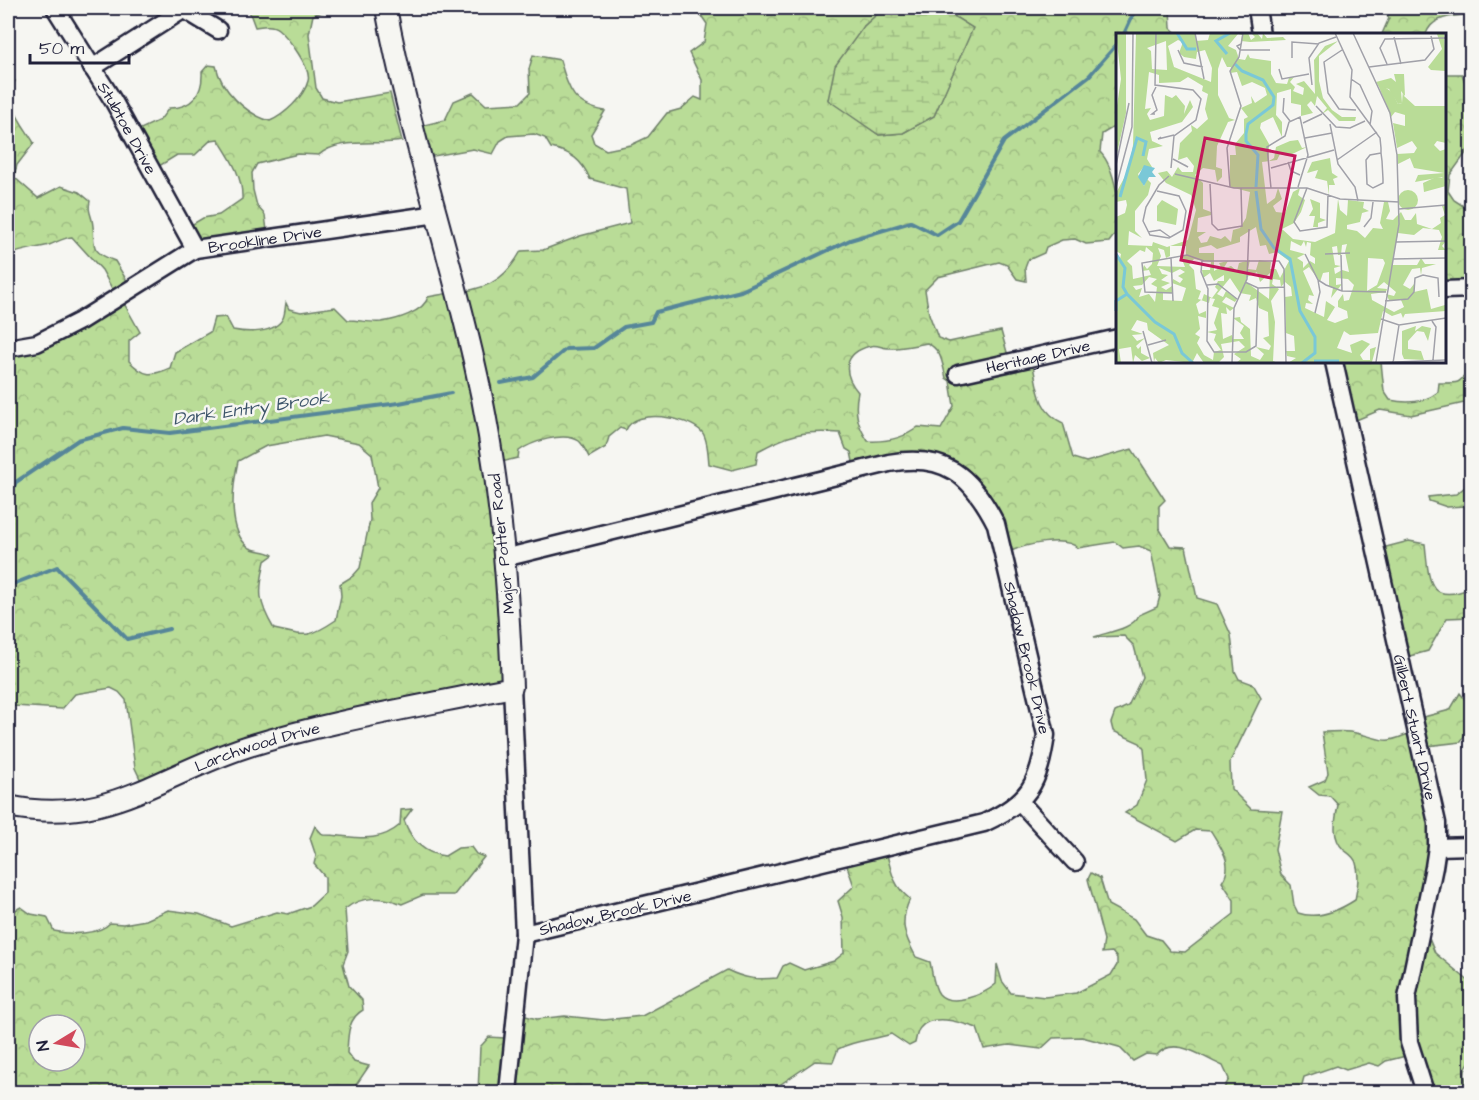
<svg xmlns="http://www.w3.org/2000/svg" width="1479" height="1100" viewBox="0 0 1479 1100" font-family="'Architects Daughter',sans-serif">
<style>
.forest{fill:url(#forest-crowns);stroke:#6e7f69;stroke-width:1.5;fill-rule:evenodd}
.wetland{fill:url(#wetland-marsh);stroke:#6e7f69;stroke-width:1.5}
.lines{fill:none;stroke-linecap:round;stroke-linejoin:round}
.stream{stroke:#578699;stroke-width:4}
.minor-casing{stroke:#22223b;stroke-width:21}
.tertiary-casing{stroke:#22223b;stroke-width:24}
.minor{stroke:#f6f6f2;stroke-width:16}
.tertiary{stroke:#f6f6f2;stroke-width:20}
.labels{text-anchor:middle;stroke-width:5;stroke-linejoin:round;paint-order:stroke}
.street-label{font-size:16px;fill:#22223b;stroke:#f6f6f2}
.water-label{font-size:18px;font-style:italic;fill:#3c546a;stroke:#f6f6f2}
.inset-river{fill:none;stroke:#7ac8d7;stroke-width:3}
.inset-road{fill:none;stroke:#a1a1a9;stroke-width:1.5}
.view{fill:#c2185b;fill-opacity:0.15;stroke:#c2185b;stroke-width:3}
.inset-edge{fill:none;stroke:#22223b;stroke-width:3}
</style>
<defs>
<pattern id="forest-crowns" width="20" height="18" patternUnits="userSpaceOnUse" patternTransform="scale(1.5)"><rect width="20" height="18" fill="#b9dc97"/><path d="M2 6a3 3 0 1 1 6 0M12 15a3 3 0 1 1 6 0" fill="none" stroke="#9fbc83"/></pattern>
<pattern id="wetland-marsh" width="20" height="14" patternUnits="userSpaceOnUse" patternTransform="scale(1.5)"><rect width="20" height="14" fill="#b9dc97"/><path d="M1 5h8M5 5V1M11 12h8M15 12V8" fill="none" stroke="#9fbc83"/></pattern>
</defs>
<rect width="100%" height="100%" fill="#f6f6f2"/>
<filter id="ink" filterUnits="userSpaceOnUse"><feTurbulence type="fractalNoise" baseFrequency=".0167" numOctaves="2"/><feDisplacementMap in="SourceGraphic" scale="12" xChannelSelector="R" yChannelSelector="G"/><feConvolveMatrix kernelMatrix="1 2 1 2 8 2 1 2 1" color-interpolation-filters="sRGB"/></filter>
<g filter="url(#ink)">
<path class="forest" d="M248,8H334L313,15L309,34L316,88L322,98L337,102L390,93L402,141C377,146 339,137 319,155L298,154L257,164L252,173L253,190L257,206L265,215L268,239L196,251L186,228L203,218L219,215L242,199C243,176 230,158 218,139L211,140L195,155H177L151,171L132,133L160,120L169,108C192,108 203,94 202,72L208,65L216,66C221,90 246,114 270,121C284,115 304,97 308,81C312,69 288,37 278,29C272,24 262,26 255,27Z
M696,8H884L864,26L828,99L879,135L903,133L934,116L972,28L955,17L950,8H1170L1171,28L1177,34H1118L1117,125L1102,134L1100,152C1114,166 1123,211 1117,230C1116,234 1111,239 1109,242L1086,244L1075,239L1062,240L1046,247L1044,253L1028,260L1025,268L1026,281L1017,279L1007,265L999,262L938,277L925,290L929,314L938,338L949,342L1001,331L1010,363L1032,361C1038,387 1037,411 1063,423L1073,458L1086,462L1132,449L1165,500L1159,506V528L1170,546L1186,547L1197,598L1217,604L1231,635L1235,671L1239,679L1253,684L1261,698L1230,762L1231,789L1251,809L1282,811L1275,849L1281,875L1291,885L1294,905L1298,913C1318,920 1338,911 1355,900C1357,889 1360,875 1356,863C1354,856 1349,854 1344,850C1331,838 1335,820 1338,805L1330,796L1319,795L1309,787L1325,780L1328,773L1322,732C1333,732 1346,730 1356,733C1388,740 1381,746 1415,731L1420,718L1450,710L1460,693L1471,707V731L1464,736L1461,742L1427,746L1431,767L1428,936L1435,953L1471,983V1061C1461,1069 1465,1080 1469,1092H1432L1414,1054L1386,1061L1379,1066L1369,1063L1346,1070L1336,1066L1304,1077L1300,1092H1222L1229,1079L1223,1066C1202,1057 1174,1035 1157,1055L1146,1054L1133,1061L1119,1047L1082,1037L1053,1038L1041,1049L1009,1045L984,1049L977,1028C962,1023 932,1012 920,1028C917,1031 916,1039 915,1043L909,1046L891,1034C870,1041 858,1039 838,1049L833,1062L815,1061L781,1084L776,1092H478L480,1047L489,1037L519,1039L522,1015L537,1019L565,1016L604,1020L642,1016L727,970C745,979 758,980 777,978L783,966L789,963L804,970L834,961L844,953L843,917L838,901L854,886L845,860L886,850C891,871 893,886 910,899C899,922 904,935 916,957L930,962C932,971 933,986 939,994C951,1008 985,994 996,984L997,964L1002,981L1011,993L1045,997L1076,993L1111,975L1117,965V958L1112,952L1102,953L1104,940L1088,879L1091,873L1100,878L1108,905L1134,919L1146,935L1161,940L1170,951L1185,952L1234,914V900L1222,882C1235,864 1220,847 1211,831L1195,830L1177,841L1125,813L1137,805L1147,780L1144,749L1140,743L1113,731L1111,723L1115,712L1128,706L1142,677L1134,646L1124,636L1094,637C1108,632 1133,629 1139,615L1157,607L1160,596L1151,551L1139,546L1123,548L1115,542L1078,548C1065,535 1023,545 1007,553L971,481L918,464L856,476L851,452L846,449L840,433C805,430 789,434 758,451L756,464L732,470L709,464C708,455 708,439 702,432C688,417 636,407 626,430L620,428L609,437L606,447L589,457C586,452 583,444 579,441C564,431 531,442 519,451L518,458L493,464L511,682L310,731L145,789L135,768L126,700L119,692L111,688L75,694L62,709L14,706L8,711V350L117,298L102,270L72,237C63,238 57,242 49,245C34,249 22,249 8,256V79L15,81C3,103 23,124 34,143L17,165L14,177L38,198L61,186L79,192L90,201C88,210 90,212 92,220C97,242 85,250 115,261L132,289L121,298L140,332L129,341V361C144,376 150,377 170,368L175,352L210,332L214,318L226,317L233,330C247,333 275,334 283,318C285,314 285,308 286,303L289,309L301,312L335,307L348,320C359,320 371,323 381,322C396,320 424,312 428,297C470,288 497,295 521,251L543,250L580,236L630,223L626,189L590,179C582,160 571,152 551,148L545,138L534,134L508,136L500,141L493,154L473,149L428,157L420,126L445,120L454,101L473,93L486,105L520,103L530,93L529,69L533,55L560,60C569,90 572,105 605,111L591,134L594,143L606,150L631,145L648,137L667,113L681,109L695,97L702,100V80L689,53L704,42L707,24ZM927,343C942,350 942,363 946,378L950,381L954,406L941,429L918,427C903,439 887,442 868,441C857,425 854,411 858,392C842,373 843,353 870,346C877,344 882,348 888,348C900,349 915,345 927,343ZM324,436L359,443L372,454L378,488L369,503L370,520L360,568L353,576L340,584L341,596L336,620C308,639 306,636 274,629C258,602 258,592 265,561L273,555C266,550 257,552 250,548C226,532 233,484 238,461L266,446Z
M1383,8H1471V14C1453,17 1433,15 1426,34H1382L1389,18Z
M1444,74H1462L1471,99V146L1450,175L1448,191L1454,200L1471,211V290L1445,292Z
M1338,362H1381L1384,391L1390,400C1408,404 1424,403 1438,392L1439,383C1463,383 1457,384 1471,368V405L1464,403L1411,415L1380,410L1354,421Z
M1471,467V512L1466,506L1447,507L1429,501L1428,497L1456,494L1465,487L1466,471Z
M1409,541L1425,544C1429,579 1427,606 1471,588V617L1447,618L1428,651L1406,657L1382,548Z
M412,809L404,820C411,840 424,854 445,856L458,848L471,847L476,854L484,857L454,895H423L402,904C384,896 360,896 345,909L348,951L343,964L349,986L362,1000L363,1010C347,1019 348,1037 347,1053L354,1062L369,1066L356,1085L354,1092H8V914L21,907L31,914L47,917L54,931C70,935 99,935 110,923L123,924L146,920L168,910L199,914L231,926L277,912L288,914L311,906L325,893V877L314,864L316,856L310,838L315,826L323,835C351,835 376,846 400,825L401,810ZM39,1025H75V1061H39Z"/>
<path class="wetland" d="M884,8H950L955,17L973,28L934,116L903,133L879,135L828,100L835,66L864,26Z"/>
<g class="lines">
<path class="stream" d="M1124,34L1136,8
M501,383L533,377L566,349L594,348L624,327L651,322L656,312L741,291L850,240L911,222L937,235L958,221L1004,141L1089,76L1118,43
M8,499L16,482L78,440L123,428L170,433L399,403L451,393
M8,586L57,567L127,639L169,629"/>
<g class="minor-casing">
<g id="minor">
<path id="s1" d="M55,8L114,102L195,249"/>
<path d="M1257,8L1261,34"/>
<path d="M185,10L218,30"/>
<path d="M92,68L186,8"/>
<path d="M1444,290L1472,289"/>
<path id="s2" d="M8,348L37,343L80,321L195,249L437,214"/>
<path id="s3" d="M1334,362L1437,823V847L1434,867L1407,998L1409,1042L1425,1092"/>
<path id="s4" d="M958,374L1118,338"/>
<path id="s5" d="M504,558L889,463C945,453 971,475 996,524L1046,735C1039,784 1029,802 984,823L524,934"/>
<path d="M1021,803L1075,862"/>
<path d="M1437,847L1472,846"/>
<path d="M508,1092L524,934L512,687"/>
</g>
</g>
<g class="tertiary-casing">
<g id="tertiary">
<path id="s6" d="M8,806C106,827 159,775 246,747C332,720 423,706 512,687C508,578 499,468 474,361C447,243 408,127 386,8"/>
</g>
</g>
<use href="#minor" class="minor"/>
<use href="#tertiary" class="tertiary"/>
</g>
</g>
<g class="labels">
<g class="street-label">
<text dy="6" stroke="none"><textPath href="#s1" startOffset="140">Stubtoe Drive</textPath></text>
<text dy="6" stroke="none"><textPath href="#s2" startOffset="284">Brookline Drive</textPath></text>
<text dy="6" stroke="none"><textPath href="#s4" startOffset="82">Heritage Drive</textPath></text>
<text transform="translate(501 544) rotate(-96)" y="6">Major Potter Road</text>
<text dy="6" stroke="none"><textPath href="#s5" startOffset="669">Shadow Brook Drive</textPath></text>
<text dy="6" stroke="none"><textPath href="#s3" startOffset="374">Gilbert Stuart Drive</textPath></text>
<text dy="6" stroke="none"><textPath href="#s6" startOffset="261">Larchwood Drive</textPath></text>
<text transform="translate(615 912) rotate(-13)" y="6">Shadow Brook Drive</text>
</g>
<g class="water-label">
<text transform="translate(251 408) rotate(-8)" y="6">Dark Entry Brook</text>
</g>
</g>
<g transform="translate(1116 33)">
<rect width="330" height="330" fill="#f6f6f2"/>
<path d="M278,41H288L289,63L285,58L286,70L282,71L273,56L263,54L260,49L275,45L280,49ZM320,144L328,145L330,153L308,159L307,150Z" fill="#b9dc97"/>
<path d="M0,0H10V80L0,125V79L5,46ZM20,0H79L80,8L92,7L94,0H132L135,7L139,4L135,0H141L146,6L147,0L151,5L167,4L170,7L134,9L125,8L126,2L122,1L112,13L120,17L123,26L129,27L132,21L134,25L155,28V41L160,50L171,51L173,45L178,44L174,49L179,54L177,58L187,62L188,55L180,51L188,48L199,61L198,27L209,13L222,8L203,23V48L207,65L216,77L226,84H240L239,88H223L212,77L206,81L211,75L201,63L199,73L195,68L191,72L197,80L185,83V72L175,70V56L161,60L160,82L166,89V104L157,84L145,90L144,95L153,111V128L158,125L160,114L174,108L182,107L186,115L191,114L172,123L164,121L161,127L146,129L151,171L159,165L162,155L166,166L157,173L160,179L169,180L177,159L184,155L182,162L189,167L185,179L178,190L166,196L177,206L199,209L219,200L222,166L224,177L231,183L232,167L248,169L247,175L253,178L246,180L244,189L231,192V196L241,198L249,205L257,195L267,196L264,190L268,169H272L274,178L270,186L277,187L285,179L289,187H295L300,180L301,191L316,196L325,190L324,185L329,182L326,173L330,172V208L326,213L330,217H322L326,204L323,197L307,195L298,202L282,200L276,232H301L305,225L309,231H320L306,235L305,242L304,235L296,236L287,252L294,256L298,251V259L311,256L315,276L329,272L330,265V278L289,281L287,285L285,280L276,283L267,278L262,300L234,302L228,298L221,315L236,320L234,312L246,307L254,311L244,322L247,327H254V316L260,314L256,329L172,330L180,325L171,323L170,318H179L178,303L170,300L169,264L176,263L175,254L169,249L165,254L164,247L157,246L156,251L163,256L155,268L159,289L157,328L162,330H120L125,326L118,321L129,314L123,308L105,311L108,324L102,330H88L81,320L76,330L50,327L43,330L39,325L38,329L37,320L53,312L32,297L31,290L21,287L15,297L27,301L16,302L21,308L29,305L20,313L22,316L25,313V320L34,325L26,328L19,322L17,330L15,314L3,316L5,330H0V223L4,226L5,221L0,218V184L9,180L11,172L10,167L0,169V160L13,136L17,112ZM62,7L67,9L63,20L68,24L80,26L81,19L89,17L96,35L95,49L58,34L52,13ZM50,8L51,37L36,36L35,18L31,15ZM106,24L111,34H115L114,40L121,39L126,53L136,49L149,55L151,62L139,70L135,63L136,70L125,75L132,84L128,86V100L119,111L120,122H114V154L134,159L130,185L124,195L117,197L115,209L109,203L105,206L94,203L91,209L85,210L82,204L90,199H81L82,185L95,182V179L87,176V150L79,142L87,135L99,137L101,149L106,144V136L100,134L101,113L112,89L119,87L113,85L102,62V36ZM33,39L43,42V50L64,49L72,44L87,53L86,58L92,61L89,76L92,86L81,96L75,92L76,98L64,110L62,127L71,124L78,133L77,139H66L62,134L56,144L51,138L42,140L50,150L75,162L80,177L72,207L51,214L37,209L36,213L12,212L13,198L26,205L19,198V178L32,162L35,150L31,146L28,153L22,141L27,135L36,134L31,126L33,116L47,113L36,108L34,99L66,89L77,74L74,67L68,81L69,73L60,62L56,65L49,62L48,83L34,87L31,81L35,75L29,76ZM140,194L144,213L150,212L153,221L161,219L173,228L164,245L160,236H154L155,229L143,227L140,237L132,236L134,227L123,230L121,238L115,233L107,236L112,228L103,230L105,234L98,238V220H83V215L95,212L101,216L124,209V204ZM175,208L185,213L188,208L190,214L191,209L195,210L194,222L199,225V231L194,228L187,235V229L181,225L189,221L174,217ZM231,211L229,219L233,239L226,237L219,241L218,235L225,233L219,232L216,214L221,213L222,222H225L226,212ZM54,213H70V222L65,224L69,234L41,233L45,223L42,215L48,217L50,225L54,223ZM30,214L37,220L36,231L31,236L28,232L26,238L33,237L35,242L17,246L16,233L11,228L24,217L29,219ZM252,225L267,226L269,230L261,252L251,258ZM78,226L95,229L94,237H86L87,245L94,240L98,248L108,242V248H102L99,254L102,257L96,265L88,261L86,267L82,266L85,258L80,256L78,237L73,232ZM193,234L204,249L207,240L213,239V253L217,255L215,265L226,251L220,252V245L232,246L238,252L233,267L228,268L227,261L222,268V274L231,278L232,285L219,290L211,287L219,274L210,268L208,284L189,275L190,270L197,271L192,267L193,262L198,263L187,238ZM43,235L56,240L64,236L69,239L62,243L67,246L64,250L57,246L56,250L70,255L66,268L47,267V260H56V253L50,257L45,254L54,250L45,247L52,242L46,241ZM141,239L144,249L154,240L153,266L130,249L131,244ZM33,244L41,246L35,251L41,254L39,269L33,261L23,264L26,255L20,257L17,253L26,252ZM114,245L124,260L135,262L133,268L140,265L143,275L152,279L153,303L147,305L155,313L153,317L140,314L148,321L144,327L135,323L134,296L125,289L124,284L117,285L128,293L124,300L128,306H117L116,302L107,306L105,280L111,281L110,274L114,278L118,275L106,269L110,264L119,269L121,266L110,258L107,264L101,261ZM268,249L280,259L278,263L270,261L273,267H285L288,274L278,279L256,267L255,261L270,259L271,256L261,255ZM94,265L99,266L96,273L103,275L98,290L101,297L91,299L100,301L98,307L105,317L98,319L97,327L88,322L81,310L84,304L79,301L84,296L82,283L90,285V278L83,281L80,271L85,267L93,270ZM328,0L330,38L315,37L312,34L326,16L321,1ZM267,53L276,59L282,71L286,70L287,57L288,63L299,73H330V110L321,108L318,112L324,118L330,116V150L326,144L299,149L302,142L328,140L298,135L294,125L282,131L281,121L298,120L301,115L296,108L281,115L277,90L289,93V82L279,79L275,84L263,54ZM214,125L216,140L222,144L217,146L219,152H213V162L211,148L199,145L202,137L191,140L196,129ZM194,166L204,170V185L210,187L202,190V194H197L199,183H193L197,176ZM46,167L62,176L60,192L41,188V173ZM300,293L299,298L306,293L315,295L312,308L308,299L301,298L292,308V316L305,318L308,327L288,326L286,321V298Z" fill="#b9dc97" fill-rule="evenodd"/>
<path d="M282 167a10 10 0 1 1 20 0a10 10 0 1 1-20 0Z" fill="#b9dc97"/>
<path d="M28,132L39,135L36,139L40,144H33L28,153L22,144Z" fill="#7ac8d7"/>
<path class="inset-river" d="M61,0L71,16H80M111,21L100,8L114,0M119,31L126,38L147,47L158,64L157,72L132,91L130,101V108L142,122L140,154M140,158L145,196L158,215L174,226L184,278L199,304V320L186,330M4,164L21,105L30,109L27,123M0,221L9,235L7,254L11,261L39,289L58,301L66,320L77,330M0,278V268L11,261M198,328H223"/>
<path class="inset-road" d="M40,0L39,52L77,57L85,66L80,87L58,103L55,135M79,0L88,46M219,0L236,37L234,64L264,105L265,115V120L266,128L267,146V150L257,155L251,151L250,127L254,122L265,120M237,0L274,80L281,122L283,191L260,329M278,4L285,31M125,11L121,13L124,17H154M62,17L68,30L87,34M226,17L208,29L212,60L223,76L240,77M176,25V9L203,11M271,31L264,15L269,6L330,5M253,34L309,27L318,16L315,3M163,36L166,46L193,41M235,46L244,52L256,78L254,92M196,52L193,25L203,10L220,4M168,65L167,79L174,88M200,73L220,94L234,95L249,88M39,81H36L41,77L36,62L40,54M187,90L206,81M214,91L222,131L239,154L242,168M45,104L42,106L58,102M189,105L216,100M57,126L72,134L69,132M221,127L261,99M172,129L175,138L184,142M0,132L13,70M155,135L218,117M59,141L118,155H191L224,166L283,169M94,151L96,191L102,197L126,193L125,155M0,154L16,94L17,0M114,154L111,115L125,73L114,38L123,24L127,0M155,155L151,114L169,103L173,89L184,84L192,122L182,154M191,155L178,189L184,198L211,194L212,161M41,158L63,163L70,178L67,197L53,205L34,202L27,188L30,174L43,152L53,143M283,176L330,172M248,194L255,185L257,169M32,199L44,197L54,204M280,209L330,208M189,221L202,247L210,252L226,258L270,259M209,221L234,220M225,222L226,258M55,225L57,268M277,226L330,225M86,228L85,239L92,256L91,308L98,319H130L140,313L142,255M129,249L142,255L169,254M91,252L102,251L121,266M56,260L29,259L26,230L71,222L88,228H163L168,236L170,330M269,268L292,266L298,259L299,245L307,242L322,245L323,264M199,280L204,259L202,247M265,286L283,292L330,285M316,288L320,294L317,327M27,298L36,330M32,312L50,307M116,330L118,275L131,246L133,196M256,330L330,327M277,330L283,292"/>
<path class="view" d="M89,105L179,123L155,245L65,227Z"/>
<rect width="330" height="330" class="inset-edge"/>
</g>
<rect width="1479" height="1100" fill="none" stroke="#f6f6f2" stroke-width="30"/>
<rect x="15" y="15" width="1449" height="1070" fill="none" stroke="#22223b" stroke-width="2" filter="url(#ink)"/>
<g transform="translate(57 1043) rotate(259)"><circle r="28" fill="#f6f6f2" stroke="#a1a1a9" stroke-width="1.5"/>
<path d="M0-4.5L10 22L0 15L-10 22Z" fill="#d1495b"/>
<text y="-9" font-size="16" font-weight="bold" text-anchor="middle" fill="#22223b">N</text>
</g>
<path d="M30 54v9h99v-9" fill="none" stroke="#22223b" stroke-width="3"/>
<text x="39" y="54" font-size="18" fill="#22223b" stroke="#f6f6f2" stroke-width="4.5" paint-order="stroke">50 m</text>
</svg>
